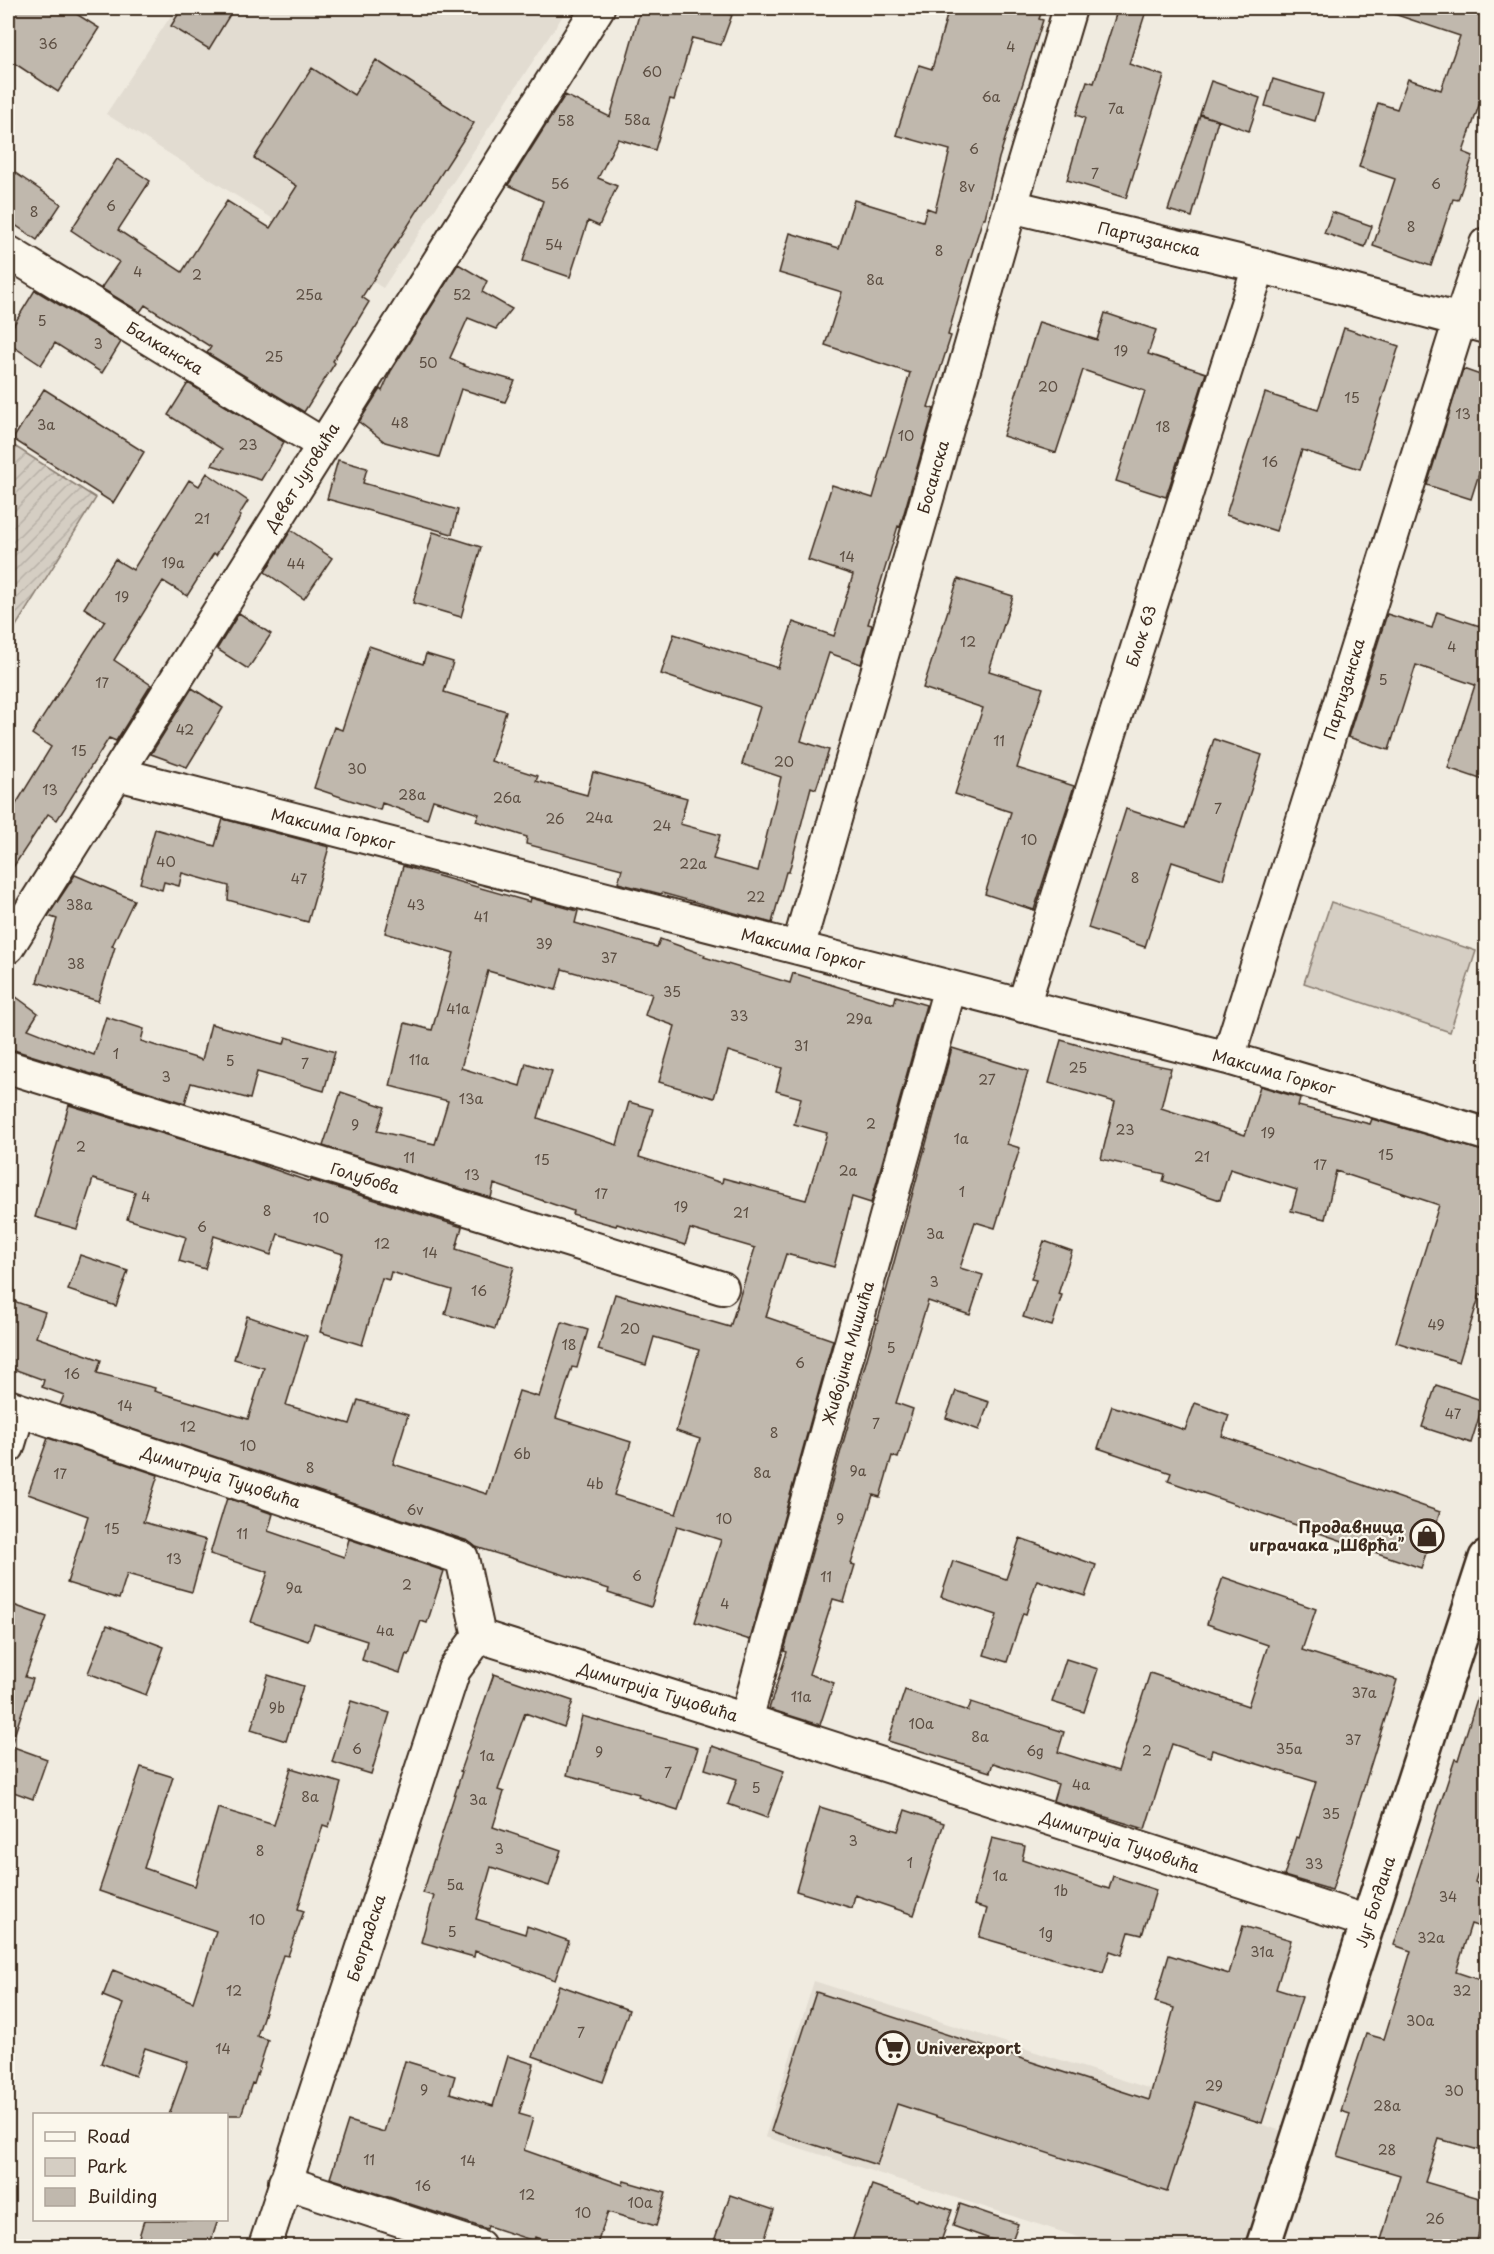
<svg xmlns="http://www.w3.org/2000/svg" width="1494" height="2254" viewBox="0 0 1494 2254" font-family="'Playpen Sans',sans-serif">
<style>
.built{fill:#e2dcd1}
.green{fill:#d5cec3;stroke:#887c70;stroke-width:1.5}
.garden{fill:url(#garden-furrows);stroke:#887c70;stroke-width:1.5}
.building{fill:#c0b8ad;stroke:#3b2a1e;stroke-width:1.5;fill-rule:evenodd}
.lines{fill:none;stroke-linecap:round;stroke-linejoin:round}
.minor-casing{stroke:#3b2a1e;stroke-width:36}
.tertiary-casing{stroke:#3b2a1e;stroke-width:38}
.minor{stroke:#fbf7ec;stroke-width:32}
.tertiary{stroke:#fbf7ec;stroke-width:33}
.labels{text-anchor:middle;stroke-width:4.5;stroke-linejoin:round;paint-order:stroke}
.number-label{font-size:14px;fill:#5c4e42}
.street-label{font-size:16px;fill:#3b2a1e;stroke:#fbf7ec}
.poi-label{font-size:16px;font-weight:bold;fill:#3b2a1e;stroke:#fbf7ec;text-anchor:end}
</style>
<defs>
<pattern id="garden-furrows" width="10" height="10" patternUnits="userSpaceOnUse" patternTransform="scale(1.5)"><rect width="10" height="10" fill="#d5cec3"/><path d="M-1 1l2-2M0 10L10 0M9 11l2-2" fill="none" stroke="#b8b1a7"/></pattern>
</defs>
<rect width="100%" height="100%" fill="#f0ebe0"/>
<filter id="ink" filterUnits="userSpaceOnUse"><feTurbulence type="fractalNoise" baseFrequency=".0167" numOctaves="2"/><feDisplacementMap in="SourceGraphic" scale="12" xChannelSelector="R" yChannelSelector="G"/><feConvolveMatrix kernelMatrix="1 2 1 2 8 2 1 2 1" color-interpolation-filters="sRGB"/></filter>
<g filter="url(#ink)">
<path class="built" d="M176,8H568L383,288L106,114Z
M814,1981L1285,2132L1249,2246H1106L765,2137Z"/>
<path class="green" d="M1331,902L1476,951L1450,1032L1304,983Z"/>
<path class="garden" d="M8,442L96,498L8,639Z"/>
<path class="building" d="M8,8H67L99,28L58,92L8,59Z
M182,8H234L209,49L171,26Z
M641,8H698L732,15L721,45L692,38L674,100L670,99L655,150L618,139L598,178L617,186L599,226L588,221L570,277L523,261L543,201L508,185L565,95L610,117Z
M949,8H1043L1039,19L1043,20L999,158L985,218H983L962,285L948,335L951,336L928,407L934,409L900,527L898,526L868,624L872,625L861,664L829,653L801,741L829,750L816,789L811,787L789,872H786L772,923L662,893L661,894L618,883L622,869L526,844L527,837L476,821L479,814L433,800L427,819L382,803L380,810L314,788L334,727L342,730L369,646L423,664L426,654L453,662L444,692L506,711L491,761L538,776L536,781L587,795L593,772L687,798L680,824L720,835L713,859L758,871L781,777L742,764L760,707L661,674L674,634L778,668L793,622L834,636L853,575L808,560L832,485L873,498L910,373L825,345L842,292L779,273L790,233L839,248L854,200L923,221L927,208L935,211L950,150L896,135L919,65L932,69Z
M1118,8H1147L1129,64L1164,76L1126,198L1067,180L1085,118L1076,115L1087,81L1094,83Z
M1389,8H1486V85L1463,152L1473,156L1458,200L1453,199L1431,266L1373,246L1395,179L1359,167L1378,103L1397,109L1408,79L1441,90L1460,36L1388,12Z
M376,60L474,123L362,297L369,302L333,361L335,363L304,412L207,353L211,347L145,305L140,312L101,288L119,262L71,230L117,159L150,181L118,230L182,272L227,201L270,228L297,186L254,158L312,68L354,95Z
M1273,79L1323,94L1315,121L1265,106Z
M1211,81L1260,98L1249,131L1200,114Z
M1200,115L1218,120L1192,217L1168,210Z
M8,168L61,204L37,240L8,220Z
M1332,212L1372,226L1365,247L1324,233Z
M458,264L487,281L482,292L512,309L496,329L468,318L450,358L465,365L464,366L515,381L505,402L461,389L439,457L385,442L359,422L380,389L382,391L391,371Z
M35,290L121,342L102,373L55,343L41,365L8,343V334Z
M1105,313L1156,330L1148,354L1206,373L1166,497L1116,481L1145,391L1083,370L1056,453L1003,436L1039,322L1097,340Z
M1344,328L1399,346L1360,469L1302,450L1276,531L1226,515L1265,393L1318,410Z
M1463,369L1486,377V452L1471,499L1427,485Z
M188,383L284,442L261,480L212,465L222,449L168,415Z
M44,389L144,452L113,503L13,439Z
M338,460L367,468L363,483L458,510L452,534L327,499Z
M207,473L248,501L239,515L241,516L216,555L214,553L187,596L163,581L114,660L151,685L116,741L109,738L57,820L48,814L8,875V817L51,747L32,734L105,621L84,608L115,559L133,570L189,480L199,486Z
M291,530L332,558L304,599L265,572Z
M433,532L481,547L461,617L413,603Z
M958,579L1013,596L989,671L1043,688L1017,768L1074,786L1034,910L985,894L1011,812L955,794L983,708L923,688Z
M1437,612L1486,628V781L1448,768L1475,685L1416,665L1389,750L1348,737L1387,614L1432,628Z
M239,613L271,634L248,669L217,649Z
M192,688L223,708L187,767L151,754Z
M1214,739L1262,755L1223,879L1172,862L1145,947L1088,928L1126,809L1185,828Z
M223,819L329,847L308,922L228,900L229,886L182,873L179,886L164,882L162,890L140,883L155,829L215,846Z
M403,866L530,902L531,898L578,911L575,923L657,947L660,939L705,955L704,957L790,983L793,973L894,1004L896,996L926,1005L871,1203L852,1197L834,1267L786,1254L766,1317L833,1340L750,1640L695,1622L721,1540L677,1526L651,1607L608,1593L609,1589L476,1547L468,1541L60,1405L64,1395L42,1387L44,1380L8,1367V1299L45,1312L36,1337L101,1360L97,1373L155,1388L154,1391L248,1419L264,1368L234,1359L247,1316L307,1336L286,1405L350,1424L358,1400L408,1415L393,1464L487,1494L519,1391L539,1397L562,1322L588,1330L577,1368L572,1367L556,1418L631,1442L614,1495L676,1514L700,1439L676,1431L699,1350L654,1337L646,1365L598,1350L615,1294L730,1327L755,1248L690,1229L685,1245L617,1224L616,1226L572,1214L573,1211L494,1184L491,1198L323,1146L341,1092L385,1107L377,1131L435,1144L448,1101L390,1086L405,1023L432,1030L454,953L385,933ZM562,969L652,994L645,1015L675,1026L659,1082L714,1098L728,1051L782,1068L776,1091L801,1098L794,1124L827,1133L806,1200L723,1178L722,1183L639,1157L653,1109L629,1102L617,1145L538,1118L552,1071L526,1063L520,1086L461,1068L488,971L556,990Z
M75,875L134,900L112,946L115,947L98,1001L37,982L57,919L48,916Z
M8,991L38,1013L28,1029L94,1055L106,1017L144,1029L141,1041L202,1060L211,1024L284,1044L286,1037L335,1052L324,1091L257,1072L250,1099L191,1083L185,1103L14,1050H8Z
M1061,1040L1126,1059L1171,1068L1161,1108L1245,1135L1260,1086L1300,1098L1298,1106L1370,1124L1372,1119L1486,1152V1296L1480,1294L1459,1362L1396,1342L1439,1205L1336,1171L1325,1219L1291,1211L1297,1190L1230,1169L1220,1200L1163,1181L1165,1174L1101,1159L1115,1102L1049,1083Z
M952,1048L1028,1071L1007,1144L1020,1148L995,1228L975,1222L960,1268L983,1275L970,1315L928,1301L896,1403L913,1409L898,1458L892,1456L880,1497L873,1495L851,1564L855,1565L844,1602L833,1599L809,1674L834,1683L820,1725L769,1709L787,1652L784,1651L887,1288Z
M69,1105L236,1156L310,1182L311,1180L462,1227L456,1249L514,1267L495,1329L445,1314L452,1290L391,1272L389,1280L382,1278L362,1345L320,1332L343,1254L278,1234L271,1255L214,1236L205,1269L179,1261L186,1237L127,1219L135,1192L93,1179L77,1229L35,1217Z
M1044,1241L1072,1251L1058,1294L1062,1295L1052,1326L1023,1317L1036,1280L1031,1279Z
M80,1255L128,1271L116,1306L68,1290Z
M1436,1385L1484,1401L1471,1443L1422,1427Z
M956,1391L989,1402L979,1430L946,1418Z
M1195,1403L1229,1415L1222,1436L1440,1512L1421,1568L1168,1481L1171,1473L1098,1448L1112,1406L1185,1430Z
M48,1438L158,1475L143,1522L206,1540L192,1592L127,1574L119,1599L67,1583L88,1516L28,1494Z
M227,1498L273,1514L268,1531L344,1557L349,1539L444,1571L427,1623L421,1621L409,1655L406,1654L400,1673L362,1660L367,1641L314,1624L308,1641L251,1622L268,1572L210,1554Z
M1020,1538L1096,1565L1085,1596L1037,1580L1026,1614L1023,1613L1007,1662L984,1655L997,1615L941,1597L953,1561L1006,1579Z
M1223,1577L1316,1609L1302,1650L1397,1680L1332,1890L1284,1876L1296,1837L1299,1838L1316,1782L1212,1750L1210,1757L1172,1744L1145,1829L1053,1801L1058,1784L993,1763L990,1772L888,1741L905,1690L968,1711L971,1702L1064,1732L1058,1752L1118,1771L1150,1673L1248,1706L1268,1645L1207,1624Z
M8,1603L47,1617L25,1677L33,1679L12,1742H8Z
M107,1625L164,1647L146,1695L88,1673Z
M1066,1659L1098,1669L1084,1712L1052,1702Z
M494,1674L573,1701L564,1727L525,1713L498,1790L504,1792L493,1827L561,1850L549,1886L491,1867L476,1919L525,1934L527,1926L569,1941L555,1980L475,1951L474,1957L421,1942L434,1896L423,1893L462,1772L460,1771Z
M268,1675L303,1686L286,1741L251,1730Z
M1481,1686H1486V1844L1475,1882L1486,1886V1929L1471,1924L1456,1972L1486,1982V2134L1482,2151L1439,2139L1425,2182L1486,2200V2208L1475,2247H1379L1400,2175L1337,2156L1350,2114L1341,2111L1366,2034L1384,2039L1411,1951L1394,1945L1455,1759L1458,1760Z
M351,1701L390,1713L371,1774L332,1762Z
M582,1716L698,1748L678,1810L638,1797L639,1794L567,1775Z
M8,1745L47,1759L33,1799L8,1790Z
M712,1746L784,1771L767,1818L728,1804L737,1779L705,1769Z
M141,1767L173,1777L144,1868L195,1886L218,1808L274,1825L291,1768L341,1783L329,1827L323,1825L298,1909L304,1911L288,1956L283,1955L257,2036L268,2040L254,2084L252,2083L241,2115H169L188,2062L145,2048L135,2076L101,2063L123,2004L103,1996L113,1970L193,2002L216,1931L99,1891Z
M820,1807L898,1831L905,1810L944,1823L914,1915L855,1895L852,1908L796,1891Z
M992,1838L1025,1846L1022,1860L1109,1889L1113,1876L1156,1890L1142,1935L1129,1932L1122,1955L1110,1951L1103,1973L979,1937L987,1909L974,1905Z
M1243,1926L1291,1940L1276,1989L1302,1997L1262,2123L1196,2102L1167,2192L897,2104L877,2165L771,2131L816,1992L1149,2100L1174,2008L1155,2002L1169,1955L1229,1974Z
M559,1985L629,2010L603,2082L533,2056Z
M508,2056L534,2064L519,2114L533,2118L524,2150L623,2185L624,2181L666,2193L656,2226L608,2212L596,2247H561L535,2237L534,2241L488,2226L487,2229L330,2178L348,2121L384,2132L405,2061L455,2076L450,2093L493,2106Z
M872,2185L918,2201L919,2199L952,2210L939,2247H850Z
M730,2195L774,2210L762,2247H712Z
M960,2204L1018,2224L1010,2246L953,2226Z
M144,2220H218L209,2247H136Z"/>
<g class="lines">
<g class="minor-casing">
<path id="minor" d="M1011,206L1259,266L1486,327
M8,252L322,444
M118,774L1228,1058L1486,1134
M8,947L598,8
M798,948L1011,206L1070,8
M1023,1006L1259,266
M1228,1058L1460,320L1486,244
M8,1067L722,1288
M8,1406L462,1558L479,1636
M8,1447L19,1410
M479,1636L746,1720L1368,1922
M746,1720L950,987
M285,2182L479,2246
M265,2246L454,1670L479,1636"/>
</g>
<g class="tertiary-casing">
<path id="tertiary" d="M1263,2246L1486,1558"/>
</g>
<use href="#minor" class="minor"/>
<use href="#tertiary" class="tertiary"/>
</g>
</g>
<defs>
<g id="shop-ring" transform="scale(1.725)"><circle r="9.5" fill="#fbf7ec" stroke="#3b2a1e" stroke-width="1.5"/><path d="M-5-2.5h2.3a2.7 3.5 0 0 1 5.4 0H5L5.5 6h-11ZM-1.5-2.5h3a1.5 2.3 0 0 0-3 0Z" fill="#3b2a1e"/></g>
<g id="supermarket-ring" transform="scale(1.725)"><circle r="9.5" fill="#fbf7ec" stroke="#3b2a1e" stroke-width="1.5"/><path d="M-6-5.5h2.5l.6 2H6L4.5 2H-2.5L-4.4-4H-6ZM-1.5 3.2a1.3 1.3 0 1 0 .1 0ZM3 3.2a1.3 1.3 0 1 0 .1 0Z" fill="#3b2a1e"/></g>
</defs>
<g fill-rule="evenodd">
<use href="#shop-ring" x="1427" y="1536"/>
<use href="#supermarket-ring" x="893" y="2048"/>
</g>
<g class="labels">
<g class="number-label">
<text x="48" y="49">36</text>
<text x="1011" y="52">4</text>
<text x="652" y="77">60</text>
<text x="991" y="102">6a</text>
<text x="1116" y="114">7a</text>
<text x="637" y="125">58a</text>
<text x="566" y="126">58</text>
<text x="974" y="154">6</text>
<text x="1095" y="179">7</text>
<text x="560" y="189">56</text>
<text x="1436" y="189">6</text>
<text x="967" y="192">8v</text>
<text x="111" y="211">6</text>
<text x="34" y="217">8</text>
<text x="1411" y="232">8</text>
<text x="554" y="250">54</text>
<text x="939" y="256">8</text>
<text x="138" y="277">4</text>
<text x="197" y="280">2</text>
<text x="875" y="285">8a</text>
<text x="309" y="300">25a</text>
<text x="462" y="300">52</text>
<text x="42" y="326">5</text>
<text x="98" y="349">3</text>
<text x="1121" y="356">19</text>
<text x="274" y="362">25</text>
<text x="428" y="368">50</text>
<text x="1048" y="392">20</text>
<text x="1352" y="403">15</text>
<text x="1463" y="419">13</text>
<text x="400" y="428">48</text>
<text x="46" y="430">3a</text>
<text x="1163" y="432">18</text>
<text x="906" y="441">10</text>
<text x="248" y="450">23</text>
<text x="1270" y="467">16</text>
<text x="202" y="524">21</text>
<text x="847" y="562">14</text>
<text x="173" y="568">19a</text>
<text x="296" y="569">44</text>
<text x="122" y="602">19</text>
<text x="968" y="647">12</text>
<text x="1452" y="652">4</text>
<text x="1383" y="685">5</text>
<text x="102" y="688">17</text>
<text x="185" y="735">42</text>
<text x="999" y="746">11</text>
<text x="79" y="756">15</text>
<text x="784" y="767">20</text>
<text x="357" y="774">30</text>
<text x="50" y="795">13</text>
<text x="412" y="800">28a</text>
<text x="507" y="803">26a</text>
<text x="1218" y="814">7</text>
<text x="599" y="823">24a</text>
<text x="555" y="824">26</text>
<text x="662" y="831">24</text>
<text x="1029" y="845">10</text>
<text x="166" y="867">40</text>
<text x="693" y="869">22a</text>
<text x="1135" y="883">8</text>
<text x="299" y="884">47</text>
<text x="756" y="902">22</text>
<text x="79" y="910">38a</text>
<text x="416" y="910">43</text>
<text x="481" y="922">41</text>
<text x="544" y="949">39</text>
<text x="609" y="963">37</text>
<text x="76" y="969">38</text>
<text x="672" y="997">35</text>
<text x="458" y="1014">41a</text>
<text x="739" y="1021">33</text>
<text x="859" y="1024">29a</text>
<text x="801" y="1051">31</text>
<text x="116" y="1059">1</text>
<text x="419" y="1065">11a</text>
<text x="230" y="1066">5</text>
<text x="305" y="1069">7</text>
<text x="1078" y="1073">25</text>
<text x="166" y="1082">3</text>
<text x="987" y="1085">27</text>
<text x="471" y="1104">13a</text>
<text x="871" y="1129">2</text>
<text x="355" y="1130">9</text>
<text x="1125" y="1135">23</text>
<text x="1268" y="1138">19</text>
<text x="961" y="1144">1a</text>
<text x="81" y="1152">2</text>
<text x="1386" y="1160">15</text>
<text x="1202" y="1162">21</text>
<text x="409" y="1163">11</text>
<text x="542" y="1165">15</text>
<text x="1320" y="1170">17</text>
<text x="848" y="1176">2a</text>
<text x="472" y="1180">13</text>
<text x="962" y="1197">1</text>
<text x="601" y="1199">17</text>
<text x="146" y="1202">4</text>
<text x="681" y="1212">19</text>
<text x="267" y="1216">8</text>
<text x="741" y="1218">21</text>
<text x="321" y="1223">10</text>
<text x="202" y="1232">6</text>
<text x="935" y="1239">3a</text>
<text x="382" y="1249">12</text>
<text x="430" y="1258">14</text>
<text x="934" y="1287">3</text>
<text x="479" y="1296">16</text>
<text x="1436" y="1330">49</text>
<text x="630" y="1334">20</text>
<text x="569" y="1350">18</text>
<text x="891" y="1353">5</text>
<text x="800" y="1368">6</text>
<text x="72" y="1379">16</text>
<text x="125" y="1411">14</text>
<text x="1453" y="1419">47</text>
<text x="876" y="1429">7</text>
<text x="188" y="1432">12</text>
<text x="774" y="1438">8</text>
<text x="248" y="1451">10</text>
<text x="522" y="1459">6b</text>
<text x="310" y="1473">8</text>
<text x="858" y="1476">9a</text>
<text x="762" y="1478">8a</text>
<text x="60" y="1479">17</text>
<text x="595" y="1489">4b</text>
<text x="415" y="1515">6v</text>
<text x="724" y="1524">10</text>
<text x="840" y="1524">9</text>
<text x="112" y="1534">15</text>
<text x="242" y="1539">11</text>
<text x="174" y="1564">13</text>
<text x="637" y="1581">6</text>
<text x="826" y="1582">11</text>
<text x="407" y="1590">2</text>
<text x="294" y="1593">9a</text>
<text x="725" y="1609">4</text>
<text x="385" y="1636">4a</text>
<text x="1364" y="1698">37a</text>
<text x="801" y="1702">11a</text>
<text x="277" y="1713">9b</text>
<text x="921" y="1729">10a</text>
<text x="980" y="1742">8a</text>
<text x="1353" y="1745">37</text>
<text x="357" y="1754">6</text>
<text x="1289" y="1754">35a</text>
<text x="1035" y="1756">6g</text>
<text x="1147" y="1756">2</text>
<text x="599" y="1757">9</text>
<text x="487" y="1761">1a</text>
<text x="668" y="1778">7</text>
<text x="1081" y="1790">4a</text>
<text x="756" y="1793">5</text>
<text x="310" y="1802">8a</text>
<text x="478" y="1805">3a</text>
<text x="1331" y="1819">35</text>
<text x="853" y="1846">3</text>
<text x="499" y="1854">3</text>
<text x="260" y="1856">8</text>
<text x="910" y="1868">1</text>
<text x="1314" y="1869">33</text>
<text x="1000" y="1881">1a</text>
<text x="455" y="1890">5a</text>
<text x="1061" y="1896">1b</text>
<text x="1448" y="1902">34</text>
<text x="257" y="1925">10</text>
<text x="452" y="1937">5</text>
<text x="1046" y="1938">1g</text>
<text x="1431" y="1943">32a</text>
<text x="1262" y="1957">31a</text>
<text x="234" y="1996">12</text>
<text x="1462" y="1996">32</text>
<text x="1420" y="2026">30a</text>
<text x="581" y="2038">7</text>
<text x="223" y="2054">14</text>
<text x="1214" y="2091">29</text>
<text x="424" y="2095">9</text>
<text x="1454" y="2096">30</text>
<text x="1387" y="2111">28a</text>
<text x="1387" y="2155">28</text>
<text x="369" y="2165">11</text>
<text x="468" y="2166">14</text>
<text x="423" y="2191">16</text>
<text x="527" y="2200">12</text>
<text x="640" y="2208">10a</text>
<text x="583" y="2218">10</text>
<text x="1435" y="2224">26</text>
</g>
<g class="street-label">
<text transform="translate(1149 239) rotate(13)" y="6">Партизанска</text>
<text transform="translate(165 348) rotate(31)" y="6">Балканска</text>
<text transform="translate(302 477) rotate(-58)" y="6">Девет Југовића</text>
<text transform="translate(933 477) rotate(-74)" y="6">Босанска</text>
<text transform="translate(1141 636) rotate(-72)" y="6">Блок 63</text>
<text transform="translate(1344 689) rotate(-73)" y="6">Партизанска</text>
<text transform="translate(333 829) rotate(14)" y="6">Максима Горког</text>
<text transform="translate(803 949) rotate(14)" y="6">Максима Горког</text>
<text transform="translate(1274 1072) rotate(16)" y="6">Максима Горког</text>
<text transform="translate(365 1178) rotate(17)" y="6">Голубова</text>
<text transform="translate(848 1353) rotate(-74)" y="6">Живојина Мишића</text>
<text transform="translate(221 1477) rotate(18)" y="6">Димитрија Туцовића</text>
<text transform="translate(658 1692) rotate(17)" y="6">Димитрија Туцовића</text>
<text transform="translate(1120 1842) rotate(18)" y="6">Димитрија Туцовића</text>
<text transform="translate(1375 1902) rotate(-72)" y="6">Југ Богдана</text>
<text transform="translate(366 1938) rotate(-72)" y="6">Београдска</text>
</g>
<g class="poi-label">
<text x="1404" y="1533">Продавница<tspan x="1404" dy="18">играчака „Шврћа”</tspan></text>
<text x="916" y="2054" text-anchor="start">Univerexport</text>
</g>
</g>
<rect width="1494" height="2254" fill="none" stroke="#fbf7ec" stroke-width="30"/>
<rect x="15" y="15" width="1464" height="2224" fill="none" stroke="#3b2a1e" stroke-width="2" filter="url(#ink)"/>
<rect x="33" y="2113" width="195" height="108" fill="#fbf7ec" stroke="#aea59a" stroke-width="1.5"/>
<rect x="45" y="2132" width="30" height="9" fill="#fbf7ec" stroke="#aea59a" stroke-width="1.5"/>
<text x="87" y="2143" font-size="18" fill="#3b2a1e">Road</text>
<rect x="45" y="2158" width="30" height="18" fill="#d5cec3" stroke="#aea59a" stroke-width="1.5"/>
<text x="87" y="2173" font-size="18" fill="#3b2a1e">Park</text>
<rect x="45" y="2188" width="30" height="18" fill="#c0b8ad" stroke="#aea59a" stroke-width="1.5"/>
<text x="87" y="2203" font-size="18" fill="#3b2a1e">Building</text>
</svg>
